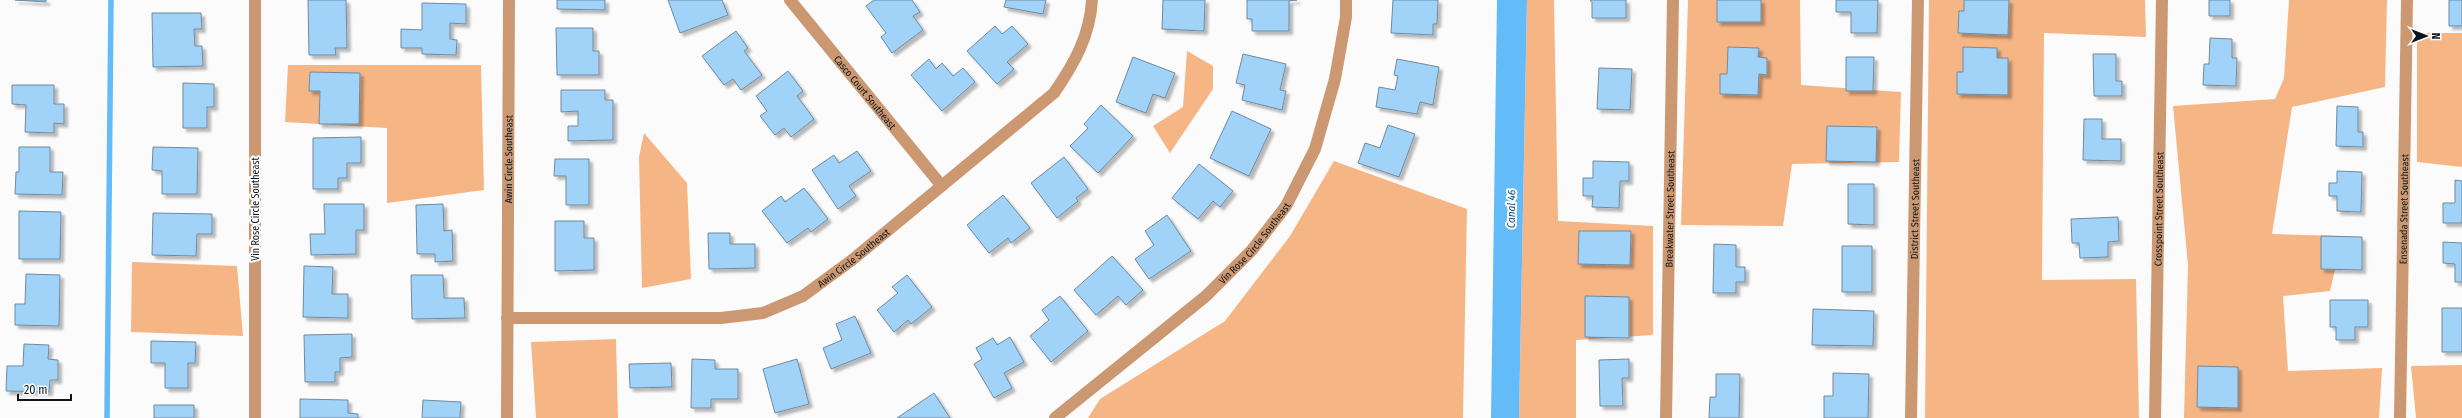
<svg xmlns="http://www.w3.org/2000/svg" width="2462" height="418" viewBox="0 0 2462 418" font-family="'Fira Sans Condensed',sans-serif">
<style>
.forest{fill:#f6b585}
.water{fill:#63bbf8}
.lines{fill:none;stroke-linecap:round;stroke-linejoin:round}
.stream{stroke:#63bbf8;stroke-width:5.5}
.building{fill:#a1d2f7;stroke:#6e8aa0;filter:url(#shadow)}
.minor{stroke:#cc9871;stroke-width:12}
.labels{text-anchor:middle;stroke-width:4;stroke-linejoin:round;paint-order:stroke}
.street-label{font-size:10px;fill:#0a151e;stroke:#fff}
.water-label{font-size:11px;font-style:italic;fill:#054d74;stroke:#fff}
</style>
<defs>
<filter id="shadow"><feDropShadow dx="3.5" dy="3.5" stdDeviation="1" flood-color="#0004"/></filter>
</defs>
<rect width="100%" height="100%" fill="#fbfbfb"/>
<path class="forest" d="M1527,0H1554L1558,221L1653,226V335L1576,340V418H1519Z
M1688,0H1800L1801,85L1901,92L1899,162L1792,164L1783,226L1681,225Z
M1929,0H2145L2146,37L2044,33L2042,280L2136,279L2139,418H1925Z
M2289,0H2387L2385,87L2292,107L2272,234L2343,236L2330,291L2283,296L2288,371L2382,368L2379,418H2184L2188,265L2173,106L2275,99L2284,78Z
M2417,33H2462V167L2417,162Z
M1187,51L1213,66V89L1170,153L1153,126L1183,107Z
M288,65H481L484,190L387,203V128L285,122Z
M644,133L687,183L691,279L642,288L639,157Z
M1334,161L1467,209L1463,418H1088L1100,399L1225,321L1290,236Z
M132,262L237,266L243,336L131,332Z
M616,339L618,418H536L531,342Z
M2462,365V418H2416L2411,366Z"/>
<path class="water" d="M1497,0H1527L1519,418H1491Z"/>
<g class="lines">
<path class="stream" d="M107,418L111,0"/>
</g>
<path class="building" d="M15,0H46V2Z
M308,0H346L347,48H335L336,55H309Z
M557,0H605V10L557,9Z
M668,0H722L728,15L680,33Z
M874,0H912L920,12L913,16L923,30L892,53L881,37L886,33L866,6Z
M1006,0H1046L1043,14L1004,7Z
M1163,0H1205L1204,31L1162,29Z
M1247,0H1297L1289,1V31H1252V19H1247Z
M1393,0H1438L1437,24H1433V35L1391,33Z
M1590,0H1626V18H1592V2Z
M1717,0H1761V22H1717Z
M1836,0H1878L1877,33H1851V12H1836Z
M1964,0H2009L2008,35L1958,33L1959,11H1964Z
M2209,0H2230V16H2209Z
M2449,0H2462V26H2449Z
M422,3L466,4V24L450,23V39L457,40L456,55L422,54V48H401V29L422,30Z
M152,13H201L202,29H194L195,46H202L203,66L153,67Z
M995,26L1002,34L1012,26L1028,44L1007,62L1014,69L997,84L967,51Z
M556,28H593V51H599V75H557Z
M736,31L748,48L744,51L762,75L741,90L733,79L724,85L702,56Z
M2210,38L2232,39V58H2237L2236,86L2203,85L2204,64H2209Z
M1728,47L1759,48L1758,57L1767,58V75L1759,74L1758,95L1720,94V74H1727Z
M1963,47L1997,48V58H2008V95L1957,94V72H1963Z
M1243,54L1286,64L1280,90L1286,91L1282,110L1242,100L1245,85L1236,83Z
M2093,54H2116V81H2122V96H2094Z
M1133,57L1175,73L1165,98L1153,94L1146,113L1116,102Z
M1846,57H1874L1873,91H1846Z
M929,59L936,69L942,63L953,76L963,68L975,82L942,111L911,75Z
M1397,59L1439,67L1433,105L1420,102L1417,114L1376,107L1379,87L1395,90L1398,76L1394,75Z
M1599,68L1632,69L1630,110L1597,109Z
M788,71L803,91L797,96L814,119L791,137L784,128L775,135L760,116L767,111L756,96Z
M310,72L360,73L359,124H319L320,91H309Z
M183,83L214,84V107H207V128H183Z
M12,85H54V104H64V124L54,123V133L25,132L26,105L12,104Z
M561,90H605V100H613V140L568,141V126H578V111L561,112Z
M1101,105L1133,136L1098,173L1070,146L1088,128L1084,124Z
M2337,106L2358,107V132H2363V147L2336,146Z
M1232,111L1271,129L1249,176L1210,158Z
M2084,119H2102V139H2121V161L2083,160Z
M1388,125L1415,134L1399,177L1358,163L1365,143L1380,148Z
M1827,126L1877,127L1876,162L1826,161Z
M361,137V163H347V178H338V189H313V138Z
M19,147H50V172H63L62,195L15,194L16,172H19Z
M153,147L198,148L197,194H162V171L152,170Z
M857,151L871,171L849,186L856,196L838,209L812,170L834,155L839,163Z
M1064,157L1088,189L1076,198L1078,201L1057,218L1031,183Z
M555,159H589V205H566V176H554Z
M1593,161L1629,162V181H1620L1619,208L1592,207L1593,196H1583V178H1593Z
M1199,164L1233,191L1220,207L1213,201L1198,219L1172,198Z
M2337,171L2362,172L2361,212L2337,211V196H2329V183H2337Z
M2455,180L2462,181V223H2443V203H2455Z
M1848,184H1874V225L1848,224Z
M804,188L828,219L811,232L808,228L787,243L762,211L781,196L785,202Z
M1003,195L1030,228L1011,243L1008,238L989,253L967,225Z
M324,204H364V230H356V254L311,255L310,234H325Z
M443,204L444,231L452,230L453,261L435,262V254H417L416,205Z
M19,211L61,212L60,259H19Z
M153,213L212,214V234H197L196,256L152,255Z
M1167,215L1191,251L1149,279L1135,259L1154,245L1145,231Z
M2118,217L2119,241L2108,242V257L2080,258L2079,243H2072L2071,219Z
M555,221H584V238H594V270L555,271Z
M1579,231H1631L1630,265L1578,264Z
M708,233H730V244H755V268L709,269Z
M2321,236L2362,237V270L2321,269Z
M2443,242L2462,243V282H2455V264L2443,263Z
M1714,244L1736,245V267H1745V282H1736V293H1713Z
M1842,246H1872V292H1842Z
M1112,256L1143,290L1126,305L1118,296L1096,315L1074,290Z
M304,266L333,267L332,294H348V318L303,317Z
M26,274L60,275L59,326L15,325V304H25Z
M411,275H443L444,298H464L465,318L412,319Z
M907,275L932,307L911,324L908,320L894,332L877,310L898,293L892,287Z
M1060,296L1088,331L1051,362L1030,336L1049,320L1042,310Z
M1585,296L1629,297V338L1585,337Z
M2330,300H2368V327H2355V340H2336V327H2330Z
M2442,308H2462V352H2442Z
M1813,309L1874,311L1873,346L1812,345Z
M855,316L871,353L831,369L823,348L842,340L836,324Z
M352,334V357L340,358V372H335V382H305L304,335Z
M1010,337L1024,362L1004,373L1012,388L994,398L974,364L982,359L976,348L993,338L997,345Z
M151,341L196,342L195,363H188V388H165V363H151Z
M24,344L49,345L48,359L58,360V380H50L49,392L6,391L7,366H23Z
M692,359L715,360V369H738V399H711V408H691Z
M797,359L809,404L775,413L763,369Z
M1629,359V378H1622L1623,406H1600L1599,360Z
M671,363L672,387L630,388L629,364Z
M2198,366L2238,367V408L2197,407Z
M1833,373L1869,374L1868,418H1824V396H1833Z
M1716,374H1740L1739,418H1709L1710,397H1716Z
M934,393L950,418H897Z
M300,399L348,400V413L358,414V418H300Z
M423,400L461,402L460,418H422Z
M154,405H194V418H154Z"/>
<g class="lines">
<g class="minor">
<path d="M255,0V418"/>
<path id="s1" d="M790,0L941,185"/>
<path id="s2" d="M507,318H721L763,313L803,296L852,260L1054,93C1074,64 1090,36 1092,0"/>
<path id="s3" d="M507,418L509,0"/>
<path id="s4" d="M1055,418L1206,296L1252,250L1286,206L1315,149L1335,79L1346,17V0"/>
<path id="s5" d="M1666,418L1673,0"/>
<path id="s6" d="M1911,418L1918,0"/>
<path id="s7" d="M2155,418L2162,0"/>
<path id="s8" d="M2400,418L2407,0"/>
</g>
</g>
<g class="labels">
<g class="street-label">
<text dy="4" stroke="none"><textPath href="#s1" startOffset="119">Casco Court Southeast</textPath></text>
<text dy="4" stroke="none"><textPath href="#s3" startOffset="259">Awin Circle Southeast</textPath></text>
<text transform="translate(255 209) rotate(-90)" y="4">Vin Rose Circle Southeast</text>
<text dy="4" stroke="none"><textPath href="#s5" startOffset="209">Breakwater Street Southeast</textPath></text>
<text dy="4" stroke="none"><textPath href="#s6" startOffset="209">District Street Southeast</textPath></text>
<text dy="4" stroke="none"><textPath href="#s7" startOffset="209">Crosspoint Street Southeast</textPath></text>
<text dy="4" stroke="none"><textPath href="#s8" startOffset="209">Ensenada Street Southeast</textPath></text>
<text dy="4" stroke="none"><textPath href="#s4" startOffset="266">Vin Rose Circle Southeast</textPath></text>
<text dy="4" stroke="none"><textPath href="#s2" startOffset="363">Awin Circle Southeast</textPath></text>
</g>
<g class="water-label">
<text transform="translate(1511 209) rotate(-89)" y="4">Canal 46</text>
</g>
</g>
<g transform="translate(2426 36) rotate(90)" stroke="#ffffff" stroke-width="3" paint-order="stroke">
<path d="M0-3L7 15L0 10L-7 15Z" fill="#0a151e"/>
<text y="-6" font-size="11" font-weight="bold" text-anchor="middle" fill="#0a151e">N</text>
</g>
<path d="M18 394v6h53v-6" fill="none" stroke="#0a151e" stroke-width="2"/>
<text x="24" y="394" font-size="12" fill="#0a151e" stroke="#ffffff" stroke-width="3" paint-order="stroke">20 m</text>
</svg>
